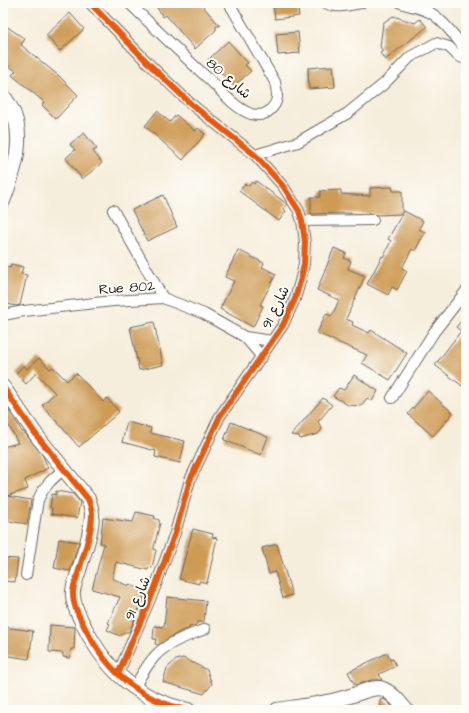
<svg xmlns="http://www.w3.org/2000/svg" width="469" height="713" viewBox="0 0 469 713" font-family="'Architects Daughter','Playpen Sans Arabic',sans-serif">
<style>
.building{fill:#ce9b54}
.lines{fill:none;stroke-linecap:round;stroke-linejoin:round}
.street-casing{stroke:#68665f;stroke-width:12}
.secondary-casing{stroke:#68665f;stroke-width:16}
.street{stroke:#fff;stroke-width:10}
.secondary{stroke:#fff;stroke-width:14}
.cycleway-casing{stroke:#fdfcf7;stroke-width:8}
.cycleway{stroke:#e8590c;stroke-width:6}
.labels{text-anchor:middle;stroke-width:4;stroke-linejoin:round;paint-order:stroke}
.street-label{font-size:14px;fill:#1c1c1c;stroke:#fdfcf7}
</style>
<rect width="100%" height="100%" fill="#fdfcf7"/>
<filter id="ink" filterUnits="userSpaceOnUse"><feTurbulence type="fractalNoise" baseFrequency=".025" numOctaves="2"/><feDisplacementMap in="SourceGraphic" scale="8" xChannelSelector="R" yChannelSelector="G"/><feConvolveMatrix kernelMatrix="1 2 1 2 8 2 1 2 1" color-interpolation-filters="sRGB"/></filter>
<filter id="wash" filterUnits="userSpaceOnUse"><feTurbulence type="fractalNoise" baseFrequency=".012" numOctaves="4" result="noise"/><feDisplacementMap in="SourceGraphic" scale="16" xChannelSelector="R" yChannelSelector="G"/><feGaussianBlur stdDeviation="0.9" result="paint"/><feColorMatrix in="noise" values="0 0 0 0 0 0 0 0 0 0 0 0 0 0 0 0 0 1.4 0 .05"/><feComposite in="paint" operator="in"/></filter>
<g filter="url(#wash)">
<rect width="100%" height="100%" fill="#f6eedc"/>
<g id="blocks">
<path class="building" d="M154,3H200L220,26H216V30L195,49L166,15L163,17Z
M273,3H297L299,16L275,19Z
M70,13L84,29L60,51L46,35Z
M393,16L415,23L420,19L427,27L385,60L380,53L383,51L380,47L383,23Z
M3,24L25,39L21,45L59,76L78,95L56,119L42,105L44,102L12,75L16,71L3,62Z
M298,32L300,53L278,55L276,34Z
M228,41L248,63L245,65L251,71L234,86L208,60Z
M333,66L335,87L309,89L308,68Z
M157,111L170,122L176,115L195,131L198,128L205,134L183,160L145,126Z
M84,133L97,149L93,151L102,163L82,179L66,158L75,150L70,144Z
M256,181L287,204L283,209L286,211L279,221L239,191L245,184L249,186L252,182L254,184Z
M392,187L393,191H402V213L404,211L423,221L419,229L425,232L415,251L412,249L402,268L407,271L397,290L392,287L388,295L367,284L382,256L383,257L391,241L388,239L402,214L377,215L373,214L345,213L311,214V197H320V191L341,190V194L370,196V188Z
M163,195L177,227L147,241L132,210Z
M334,248L346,253L344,258L351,261L348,269L365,276L346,319L353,322L352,325L369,333L371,330L407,353L390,380L362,363L367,355L317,333L326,314L332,316L339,300L317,290Z
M238,250L264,263L262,267L276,274L260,305L263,306L253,327L220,309L234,281L225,277Z
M11,264L23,267L21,274L27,275L20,305L16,306L3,303V266L10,268Z
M466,315V389L435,365L461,331L456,327Z
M154,322L163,365L139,370L130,327Z
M39,358L50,369L53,367L67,381L76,373L103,402L107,398L119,412L79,447L42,405L55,393L36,373L26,384L16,373L24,365L27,369Z
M354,375L378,391L372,401L367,398L361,406L348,405L333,396L339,388L344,390Z
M428,391L453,413L433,436L408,414Z
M323,398L332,405L318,422L322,429L318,434L300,439L299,436L291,435Z
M6,406L17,423L22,432H24L43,456L48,468L25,480L28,489L7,496L31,500L27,524L3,520V509L6,495L7,496L3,492V482L6,480L3,468V447L18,443L3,415V408Z
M127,422L151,428L150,433L185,441L180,463L155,457L156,451L122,442Z
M231,422L268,437L261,455L224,440Z
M56,491L73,494L80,502L77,518L51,514L52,508L50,507L52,494L56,495Z
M136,512L155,516L154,518L159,520V522L160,523L154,547V549L156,550L152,568L149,567L148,570L116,562L112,578L128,586L129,584L135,587L142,588L143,593L145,594L129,632H125L120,636L107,630L110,624L108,623L120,597L92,589L104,544L100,543L103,518L133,522Z
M193,529L213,534L212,537L217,538L207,583L199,581V584L179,579Z
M59,539L79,542L70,571L54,568Z
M277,544L292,595L283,598L275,572L269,574L262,548Z
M3,558L18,559L15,582L3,581Z
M167,597L206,601L204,622H197L196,625L189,627V629L181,631L158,645L155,644L156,639H153L154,626L164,627Z
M50,625L75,627L74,649H71L70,658L63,657V653L49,652Z
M3,627L33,631L29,659L3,655Z
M387,653L390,660L393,659L396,666L379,674L382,680H371L355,685L348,672Z
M183,658L207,670L212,684L204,694L163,682L167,668L176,660Z
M384,699L390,704L395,710H381L380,700Z"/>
</g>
</g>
<g filter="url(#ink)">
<use href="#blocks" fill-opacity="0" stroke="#68665f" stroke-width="1"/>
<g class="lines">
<g class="street-casing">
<path id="street" d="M90,3L151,66L191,104L255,155L283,186L299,211L302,221L305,242L304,264L301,278L295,299L283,325L220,416L190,480L175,533L154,590L118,674
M129,3C156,29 183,56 211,81C222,92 235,108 251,114C258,116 265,115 270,110C280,101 277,93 275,82L229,3
M326,3C337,9 349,5 361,3
M401,3C410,6 420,8 429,12C440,17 460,41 466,52
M255,155L298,142L348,113L385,83L410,57L436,43L449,47L458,56L463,58L466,56
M113,210L163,298
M302,221L373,220
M3,315L24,311L113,301L163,298L204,314L245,337L262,357
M245,337L272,341
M392,398L434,332L466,291
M26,575L38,500C44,486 52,479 63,470
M134,688C140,677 146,666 155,656C168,642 188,636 205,629"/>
</g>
<g class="secondary-casing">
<path id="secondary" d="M3,96C6,99 8,103 10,106C27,136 14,172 3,201
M3,387L37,436L88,499C90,504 92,509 92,514C92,532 84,553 79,570C77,577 74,584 73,591C72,604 79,616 85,628C108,672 139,700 188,710
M277,710C303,706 331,703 356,694C365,691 375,686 383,689C393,693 400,703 406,710"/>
</g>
<use href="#street" class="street"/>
<use href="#secondary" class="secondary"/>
<g class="cycleway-casing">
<path id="cycleway" d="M90,3L151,66L191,104L255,155L283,186L299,211L302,221L305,242L304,264L301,278L295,299L283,325L220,416L190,480L175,533L154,590L118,674
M3,387L37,436L88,499C90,504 92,509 92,514C92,532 84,553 79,570C77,577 74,584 73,591C72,604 79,616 85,628C108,672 139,700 188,710"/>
</g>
<use href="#cycleway" class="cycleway"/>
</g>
</g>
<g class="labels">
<g class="street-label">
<text transform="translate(229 78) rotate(41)" y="5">شارع 80</text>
<text transform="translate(127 287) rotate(-4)" y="5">Rue 802</text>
<text transform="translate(275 307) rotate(-64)" y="5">شارع 91</text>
<text transform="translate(137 598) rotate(-68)" y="5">شارع 91</text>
</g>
</g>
<rect width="469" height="713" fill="none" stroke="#fdfcf7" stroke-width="16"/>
</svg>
